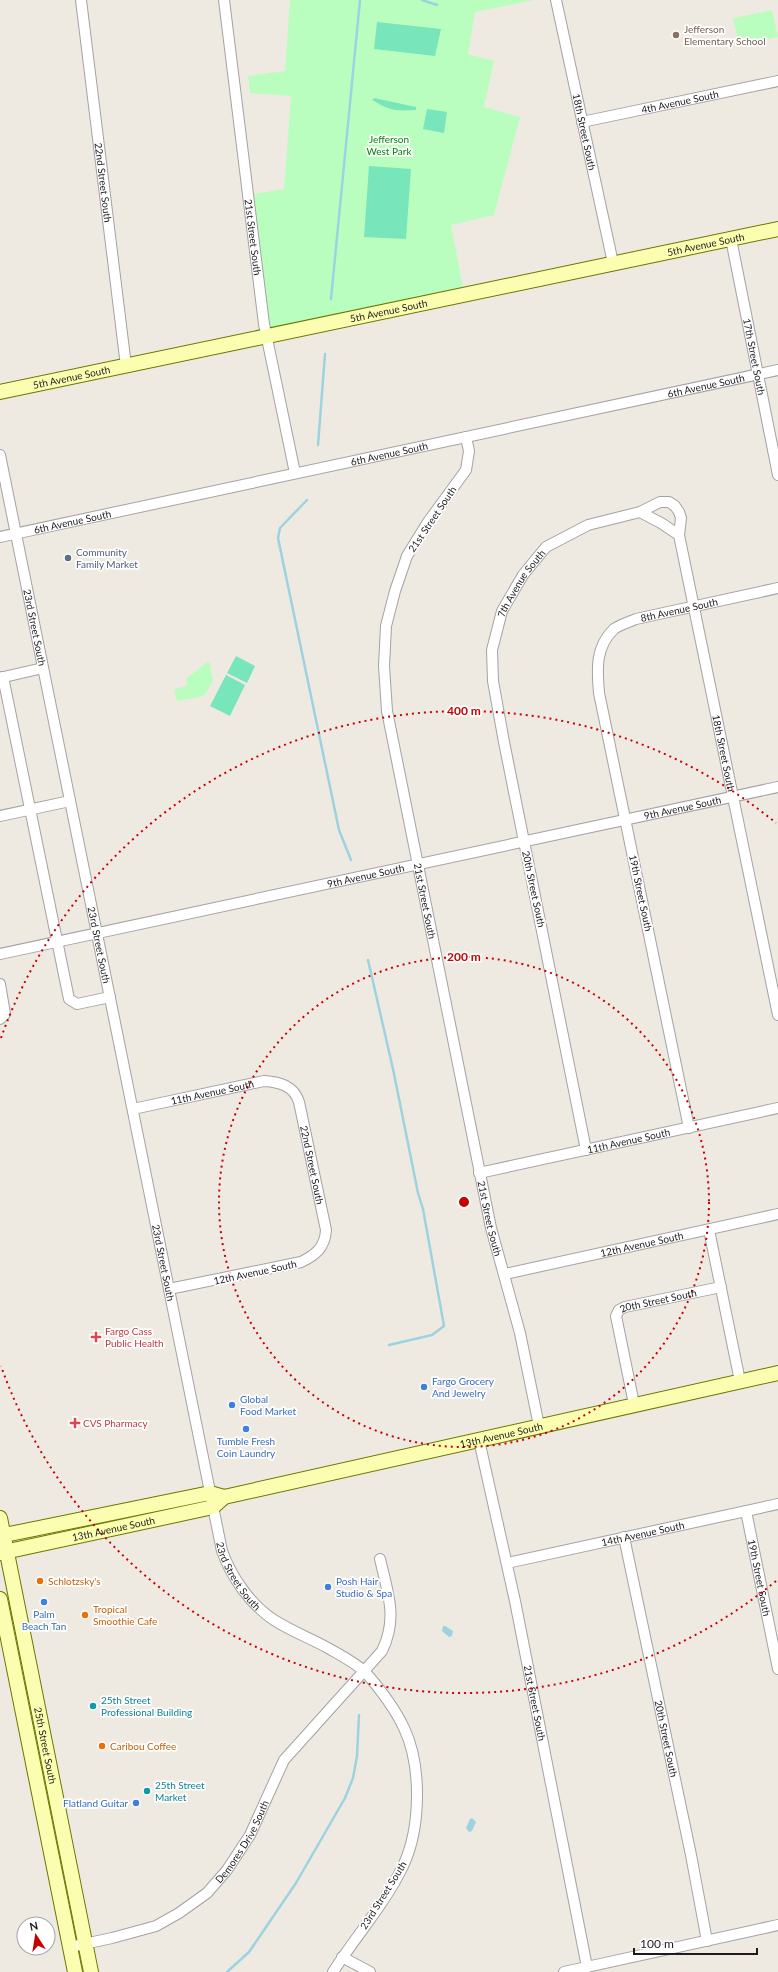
<svg xmlns="http://www.w3.org/2000/svg" width="778" height="1972" viewBox="0 0 778 1972" font-family="Lato,sans-serif">
<style>
.park{fill:#b9febe}
.pitch{fill:#78e5ba}
.water{fill:#9ed2e0}
.lines{fill:none;stroke-linecap:round;stroke-linejoin:round}
.stream{stroke:#9ed2e0;stroke-width:2.5}
.street-casing{stroke:#a3a3a3;stroke-width:12}
.secondary-casing{stroke:#6b7700;stroke-width:16}
.street{stroke:#fff;stroke-width:10}
.secondary{stroke:#fbfeb0;stroke-width:14}
.ring{fill:none;stroke:#c90002;stroke-width:2;stroke-dasharray:2 4}
.education-dot{fill:#8d6e63;stroke:#fff;stroke-width:1.5}
.service-dot{fill:#5c6f8a;stroke:#fff;stroke-width:1.5}
.health-dot{fill:#e0444e;stroke:#fff;stroke-width:1.5}
.shop-dot{fill:#3f7fe0;stroke:#fff;stroke-width:1.5}
.food-dot{fill:#e8710a;stroke:#fff;stroke-width:1.5}
.culture-dot{fill:#0f9aa8;stroke:#fff;stroke-width:1.5}
.labels{text-anchor:middle;stroke-width:3.5;stroke-linejoin:round;paint-order:stroke}
.education-label{font-size:10px;fill:#785e54;stroke:#fff;text-anchor:start}
.street-label{font-size:10px;fill:#1c1c1c;stroke:#fff}
.park-label{font-size:10px;fill:#03820c;stroke:#fff}
.service-label{font-size:10px;fill:#4e5e75;stroke:#fff;text-anchor:start}
.health-label{font-size:10px;fill:#be3a42;stroke:#fff;text-anchor:start}
.shop-label{font-size:10px;fill:#366cbe;stroke:#fff;text-anchor:start}
.food-label{font-size:10px;fill:#c56008;stroke:#fff;text-anchor:start}
.culture-label{font-size:10px;fill:#0d838f;stroke:#fff;text-anchor:start}
.centre{fill:#c90002;stroke:#fff;stroke-width:2}
.ring-label{font-size:12px;text-anchor:middle;font-weight:bold;fill:#c90002;stroke:#fff;stroke-width:3.5;stroke-linejoin:round;paint-order:stroke}
</style>
<rect width="100%" height="100%" fill="#efeae1"/>
<path class="park" d="M290,0H534L475,12L468,54L494,61L484,107L520,117L494,215L451,225L463,288L270,330L254,194L284,189L291,96L250,93L248,76L285,71Z
M772,10L778,37L739,45L733,18Z
M207,662L210,663L213,681L204,696L177,701L174,689L187,686L186,679Z"/>
<path class="pitch" d="M377,22L441,29L435,56L374,49Z
M374,98L416,107V110C394,111 391,111 372,100Z
M427,109L447,112L444,133L423,129Z
M369,166L411,169L406,239L364,237Z
M236,656L255,666L247,683L227,673Z
M226,675L245,685L230,716L210,706Z"/>
<path class="water" d="M443,1626H445L453,1631L452,1636L449,1637L442,1631Z
M472,1818L476,1822L472,1831L469,1832L466,1828L470,1819Z"/>
<g class="lines">
<path class="stream" d="M422,0L437,5
M331,299L360,0
M318,445L325,354
M307,500L280,528L278,538L339,830L351,860
M368,960L393,1069L418,1193L423,1209L444,1326L432,1335L389,1345
M227,1972L249,1952L296,1883L345,1798L353,1778L357,1756L359,1715"/>
<g class="street-casing">
<g id="street">
<path id="s1" d="M81,0L126,366"/>
<path id="s2" d="M224,0L264,324L295,473"/>
<path id="s3" d="M556,0L613,263"/>
<path id="s4" d="M582,122L778,81"/>
<path id="s5" d="M731,239L778,475"/>
<path id="s6" d="M466,437L469,451L466,470L428,522L407,556L395,591L386,626L384,666L387,711L491,1228L520,1333L539,1426"/>
<path id="s7" d="M0,455L222,1551C232,1578 250,1604 274,1620C291,1631 310,1638 328,1648C340,1655 356,1663 366,1673C380,1689 395,1709 404,1728C422,1766 421,1828 403,1866C385,1904 355,1937 333,1972"/>
<path id="s8" d="M640,512L661,523L679,535L778,1015"/>
<path id="s9" d="M0,537L778,370"/>
<path d="M3,677L69,999L77,1004L110,997"/>
<path d="M0,678L43,668"/>
<path d="M0,816L70,801"/>
<path id="s10" d="M0,954L778,787"/>
<path d="M0,984L5,1014L0,1019"/>
<path id="s11" d="M133,1109L264,1081C280,1082 294,1086 299,1102L326,1230C325,1247 316,1255 301,1262L169,1289"/>
<path id="s12" d="M689,1128L599,693C597,670 595,647 614,629C619,625 629,622 636,619L778,588"/>
<path id="s13" d="M586,1150L504,742L493,681L492,650L502,611L523,575L546,547L588,525L640,512L660,502H669L675,506L679,512L681,518L679,535"/>
<path id="s14" d="M479,1173L778,1108"/>
<path d="M709,1230L740,1381"/>
<path id="s15" d="M505,1274L778,1214"/>
<path id="s16" d="M634,1404L616,1316L619,1310L625,1307L721,1287"/>
<path id="s17" d="M479,1440L515,1601L587,1967"/>
<path id="s18" d="M746,1511L778,1669"/>
<path id="s19" d="M624,1537L691,1855L707,1941"/>
<path id="s20" d="M507,1563L778,1504"/>
<path id="s21" d="M70,1947L112,1938L156,1926L179,1913L207,1893L227,1870L250,1835L284,1760L382,1651C398,1618 388,1594 380,1559"/>
<path d="M342,1957L370,1972"/>
<path d="M564,1972L778,1925"/>
</g>
</g>
<g class="secondary-casing">
<g id="secondary">
<path id="s22" d="M0,392L778,229"/>
<path id="s23" d="M0,1518L91,1972"/>
<path id="s24" d="M0,1536L210,1493L224,1497L778,1373"/>
<path id="s25" d="M0,1553L213,1507L224,1497"/>
<path d="M0,1599L75,1972"/>
</g>
</g>
<use href="#street" class="street"/>
<use href="#secondary" class="secondary"/>
</g>
<g class="ring">
<circle cx="464" cy="1202" r="245"/>
<path d="M776 1581A491 491 0 0 1 1 1366M1 1038A491 491 0 0 1 776 823"/>
</g>
<circle class="education-dot" cx="676" cy="35" r="4"/>
<circle class="service-dot" cx="68" cy="558" r="4"/>
<g class="health-dot">
<path d="M94 1331h4v4h4v4h-4v4h-4v-4h-4v-4h4z"/>
<path d="M73 1417h4v4h4v4h-4v4h-4v-4h-4v-4h4z"/>
</g>
<g class="shop-dot">
<circle cx="424" cy="1387" r="4"/>
<circle cx="232" cy="1405" r="4"/>
<circle cx="246" cy="1429" r="4"/>
<circle cx="328" cy="1587" r="4"/>
<circle cx="44" cy="1602" r="4"/>
<circle cx="136" cy="1803" r="4"/>
</g>
<g class="food-dot">
<circle cx="40" cy="1581" r="4"/>
<circle cx="85" cy="1615" r="4"/>
<circle cx="102" cy="1746" r="4"/>
</g>
<g class="culture-dot">
<circle cx="93" cy="1706" r="4"/>
<circle cx="147" cy="1791" r="4"/>
</g>
<g class="labels">
<g class="education-label">
<text x="684" y="33">Jefferson<tspan x="684" dy="12">Elementary School</tspan></text>
</g>
<g class="street-label">
<text dy="4" stroke="none"><textPath href="#s4" startOffset="100">4th Avenue South</textPath></text>
<text dy="4" stroke="none"><textPath href="#s3" startOffset="135">18th Street South</textPath></text>
<text dy="4" stroke="none"><textPath href="#s1" startOffset="184">22nd Street South</textPath></text>
<text dy="4" stroke="none"><textPath href="#s2" startOffset="239">21st Street South</textPath></text>
<text dy="4" stroke="none"><textPath href="#s22" startOffset="721">5th Avenue South</textPath></text>
<text dy="4" stroke="none"><textPath href="#s22" startOffset="397">5th Avenue South</textPath></text>
<text dy="4" stroke="none"><textPath href="#s5" startOffset="120">17th Street South</textPath></text>
<text dy="4" stroke="none"><textPath href="#s22" startOffset="73">5th Avenue South</textPath></text>
<text dy="4" stroke="none"><textPath href="#s9" startOffset="722">6th Avenue South</textPath></text>
<text dy="4" stroke="none"><textPath href="#s9" startOffset="398">6th Avenue South</textPath></text>
<text transform="translate(432 519) rotate(-56)" y="4">21st Street South</text>
<text dy="4" stroke="none"><textPath href="#s9" startOffset="74">6th Avenue South</textPath></text>
<text dy="4" stroke="none"><textPath href="#s13" startOffset="583">7th Avenue South</textPath></text>
<text dy="4" stroke="none"><textPath href="#s12" startOffset="581">8th Avenue South</textPath></text>
<text dy="4" stroke="none"><textPath href="#s7" startOffset="176">23rd Street South</textPath></text>
<text dy="4" stroke="none"><textPath href="#s8" startOffset="268">18th Street South</textPath></text>
<text dy="4" stroke="none"><textPath href="#s10" startOffset="698">9th Avenue South</textPath></text>
<text dy="4" stroke="none"><textPath href="#s10" startOffset="374">9th Avenue South</textPath></text>
<text transform="translate(534 889) rotate(78)" y="4">20th Street South</text>
<text transform="translate(641 893) rotate(78)" y="4">19th Street South</text>
<text dy="4" stroke="none"><textPath href="#s6" startOffset="490">21st Street South</textPath></text>
<text dy="4" stroke="none"><textPath href="#s7" startOffset="500">23rd Street South</textPath></text>
<text dy="4" stroke="none"><textPath href="#s11" startOffset="81">11th Avenue South</textPath></text>
<text dy="4" stroke="none"><textPath href="#s14" startOffset="153">11th Avenue South</textPath></text>
<text dy="4" stroke="none"><textPath href="#s11" startOffset="242">22nd Street South</textPath></text>
<text dy="4" stroke="none"><textPath href="#s6" startOffset="814">21st Street South</textPath></text>
<text dy="4" stroke="none"><textPath href="#s15" startOffset="140">12th Avenue South</textPath></text>
<text dy="4" stroke="none"><textPath href="#s7" startOffset="824">23rd Street South</textPath></text>
<text transform="translate(255 1272) rotate(-12)" y="4">12th Avenue South</text>
<text dy="4" stroke="none"><textPath href="#s16" startOffset="137">20th Street South</textPath></text>
<text dy="4" stroke="none"><textPath href="#s24" startOffset="513">13th Avenue South</textPath></text>
<text dy="4" stroke="none"><textPath href="#s25" startOffset="116">13th Avenue South</textPath></text>
<text dy="4" stroke="none"><textPath href="#s20" startOffset="139">14th Avenue South</textPath></text>
<text dy="4" stroke="none"><textPath href="#s7" startOffset="1148">23rd Street South</textPath></text>
<text dy="4" stroke="none"><textPath href="#s18" startOffset="68">19th Street South</textPath></text>
<text dy="4" stroke="none"><textPath href="#s17" startOffset="269">21st Street South</textPath></text>
<text dy="4" stroke="none"><textPath href="#s19" startOffset="206">20th Street South</textPath></text>
<text dy="4" stroke="none"><textPath href="#s23" startOffset="232">25th Street South</textPath></text>
<text dy="4" stroke="none"><textPath href="#s21" startOffset="212">Demores Drive South</textPath></text>
<text transform="translate(383 1895) rotate(-58)" y="4">23rd Street South</text>
</g>
<g class="park-label">
<text x="389" y="143">Jefferson<tspan x="389" dy="12">West Park</tspan></text>
</g>
<g class="service-label">
<text x="76" y="556">Community<tspan x="76" dy="12">Family Market</tspan></text>
</g>
<g class="health-label">
<text x="105" y="1335">Fargo Cass<tspan x="105" dy="12">Public Health</tspan></text>
<text x="83" y="1427">CVS Pharmacy</text>
</g>
<g class="shop-label">
<text x="432" y="1385">Fargo Grocery<tspan x="432" dy="12">And Jewelry</tspan></text>
<text x="240" y="1403">Global<tspan x="240" dy="12">Food Market</tspan></text>
<text x="246" y="1445" text-anchor="middle">Tumble Fresh<tspan x="246" dy="12">Coin Laundry</tspan></text>
<text x="336" y="1585">Posh Hair<tspan x="336" dy="12">Studio &amp; Spa</tspan></text>
<text x="44" y="1618" text-anchor="middle">Palm<tspan x="44" dy="12">Beach Tan</tspan></text>
<text x="128" y="1807" text-anchor="end">Flatland Guitar</text>
</g>
<g class="food-label">
<text x="48" y="1585">Schlotzsky's</text>
<text x="93" y="1613">Tropical<tspan x="93" dy="12">Smoothie Cafe</tspan></text>
<text x="110" y="1750">Caribou Coffee</text>
</g>
<g class="culture-label">
<text x="101" y="1704">25th Street<tspan x="101" dy="12">Professional Building</tspan></text>
<text x="155" y="1789">25th Street<tspan x="155" dy="12">Market</tspan></text>
</g>
</g>
<circle cx="464" cy="1202" r="6" class="centre"/>
<g class="ring-label">
<text x="464" y="715">400 m</text>
<text x="464" y="961">200 m</text>
</g>
<g transform="translate(36 1936) rotate(348)"><circle r="19" fill="#ffffff" stroke="#a4a4a4"/>
<path d="M0-3L7 15L0 10L-7 15Z" fill="#c90002"/>
<text y="-6" font-size="11" font-weight="bold" text-anchor="middle" fill="#1c1c1c">N</text>
</g>
<path d="M634 1948v6h123v-6" fill="none" stroke="#1c1c1c" stroke-width="2"/>
<text x="640" y="1948" font-size="12" fill="#1c1c1c" stroke="#ffffff" stroke-width="3" paint-order="stroke">100 m</text>
</svg>
